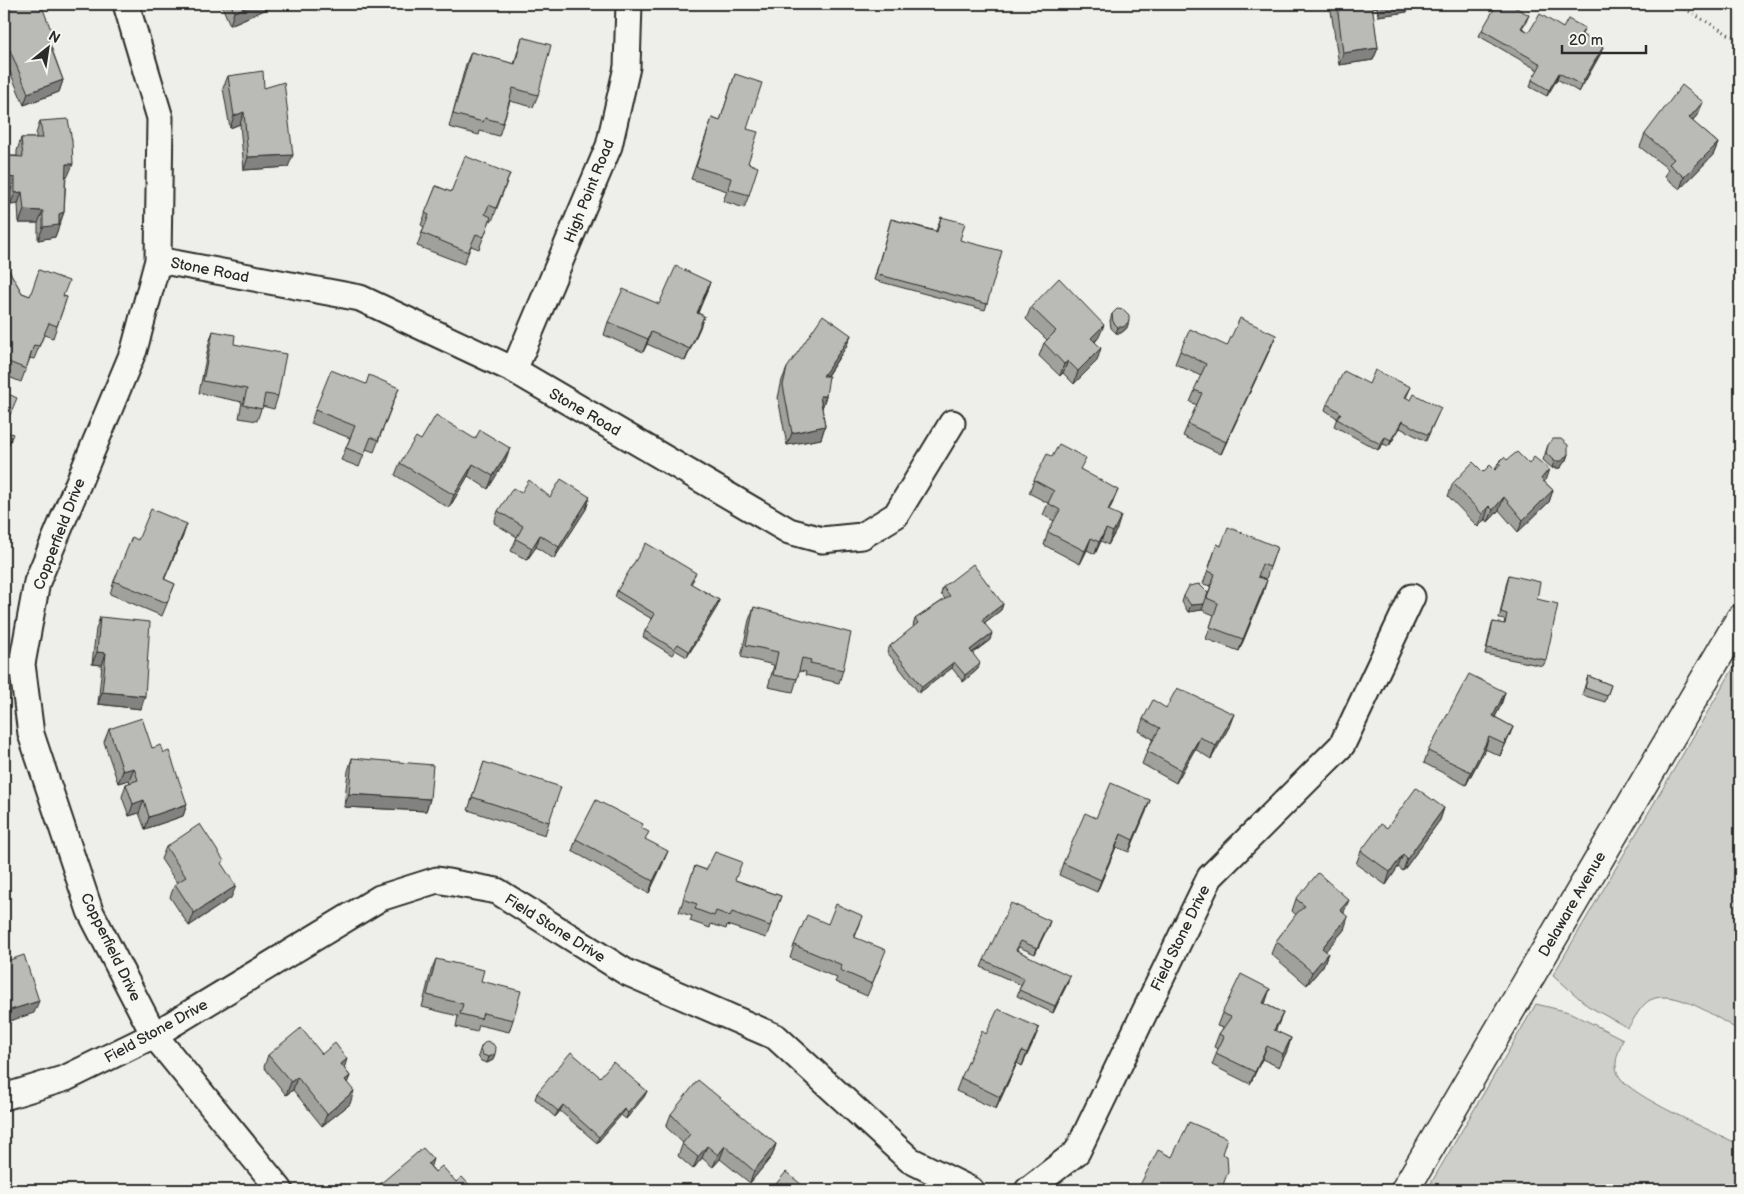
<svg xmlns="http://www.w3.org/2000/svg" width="1744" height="1194" viewBox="0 0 1744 1194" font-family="'Balsamiq Sans',sans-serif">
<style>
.green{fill:#cececa;stroke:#7c7c7a}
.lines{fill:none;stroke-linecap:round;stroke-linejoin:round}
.minor-casing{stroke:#2b2b2b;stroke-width:29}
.tertiary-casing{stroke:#2b2b2b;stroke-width:31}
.path{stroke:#2b2b2b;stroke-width:3;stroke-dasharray:1 4;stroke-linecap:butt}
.minor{stroke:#f6f6f2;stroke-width:25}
.tertiary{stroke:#f6f6f2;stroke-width:28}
.wall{fill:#a0a09d;stroke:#2b2b2b}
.shaded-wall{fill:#828280;stroke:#2b2b2b}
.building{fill:#babab7;stroke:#2b2b2b}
.labels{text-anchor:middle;stroke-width:4;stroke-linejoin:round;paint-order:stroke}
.street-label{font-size:15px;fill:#2b2b2b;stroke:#f6f6f2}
</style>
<rect width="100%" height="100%" fill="#eeeeea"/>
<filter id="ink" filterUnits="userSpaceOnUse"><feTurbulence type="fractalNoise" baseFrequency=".02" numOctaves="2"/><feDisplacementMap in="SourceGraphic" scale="10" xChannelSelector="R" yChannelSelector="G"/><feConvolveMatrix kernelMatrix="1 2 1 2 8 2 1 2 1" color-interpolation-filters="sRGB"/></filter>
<g filter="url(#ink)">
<path class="green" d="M1740,657V1031C1718,1019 1676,987 1650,1000C1641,1005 1634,1019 1628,1028L1588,1006L1553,975Z
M1536,1004L1569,1012L1623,1039C1619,1051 1612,1064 1619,1076C1631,1097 1715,1132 1740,1145V1190H1427Z"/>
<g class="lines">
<g class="minor-casing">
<path id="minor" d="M126,4L160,118L158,260L134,350L37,582L22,664L31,734L90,911L154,1035L280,1190
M158,260L360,298L514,370L789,531L822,540L862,536L896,515L952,423
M514,370L609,146L627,67L629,4
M4,1097L66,1078L154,1035L380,898L437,880L497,891L626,972L776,1037L910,1160L971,1190
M1028,1190L1077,1152L1210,877L1342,745L1412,597"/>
</g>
<g class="tertiary-casing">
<path id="tertiary" d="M1405,1190L1740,619"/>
</g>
<path class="path" d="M1676,4L1740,41"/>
<use href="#minor" class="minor"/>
<use href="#tertiary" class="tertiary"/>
</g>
<path class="wall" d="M4,4L53,35L50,44L63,80L59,92L24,105L4,58Z
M221,4H270L269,8L230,25Z
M1330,4H1410L1407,12L1378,16L1377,7L1372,8L1378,48L1373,60L1339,65Z
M1529,15L1526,22L1522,28L1529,32L1563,28H1585L1582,34L1601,53L1579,92L1557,79L1547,96L1530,87L1532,80L1538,70L1479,36L1482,30Z
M522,37L538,95L533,107L510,101L499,136L480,131L479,135L449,127L466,64L471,52L514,64Z
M735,74L747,129L749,195L744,208L723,201L727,191L691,179L712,118L720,121Z
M228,76L264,88L288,167L244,170L240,124L230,128L223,88Z
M1703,102L1698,114L1692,121L1718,143L1713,155L1680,189L1665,177L1668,169L1640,147L1645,134Z
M40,121L68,176H66L64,212L55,237L38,240V223H19L18,204L10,205L11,190H4V169L8,156H17V151L21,138H36V134Z
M510,174L492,221L490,220L479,249L471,246L464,264L417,246L424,227L421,225L436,186L451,192Z
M941,217L960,240L987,304L985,310L874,280L891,219L936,231Z
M4,262L22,293L30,296H63L67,297L53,338L44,335L34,359L30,358L21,382L4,375Z
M710,282L698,313L704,316L685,361L647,344L643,352L604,335L608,322L659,304Z
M1031,307L1099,337L1095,342L1097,361L1074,384L1063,373L1060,376L1039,356L1044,343L1047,340L1026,319Z
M1112,314L1127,328L1121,333H1116L1111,328L1110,321Z
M213,331L234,344L278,396L274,409L262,406L257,421L239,418L242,402L199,393L209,343Z
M851,335L846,347L827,376L826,396L822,408L825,426L821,439L787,445L778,398L782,380L787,368Z
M1276,335L1271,347L1221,454L1183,436L1188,424L1197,405L1190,402L1201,376L1175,364L1180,351L1227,346Z
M366,384L399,388L374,452L366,449L359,467L341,460L350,438L311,423L315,410Z
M1369,384L1411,387L1406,398L1438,414L1426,441L1400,428L1389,446L1383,444L1378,450L1334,426L1337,418L1325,410L1327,404Z
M475,439L510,448L505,461L488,489L468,476L449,508L395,475L400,463Z
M1548,445L1568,454L1566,460L1560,468H1552L1543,460Z
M1052,457L1082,470L1113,502L1109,510L1117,529L1108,545L1101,541L1095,554L1087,550L1080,564L1044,545L1048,532L1054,521L1043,515L1048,503L1029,493L1034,480Z
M1507,460L1545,481L1544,482L1553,490L1549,502L1518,532L1499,510L1488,522L1485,519L1478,527L1448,496L1453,483L1483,472L1495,470L1498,463Z
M521,493L550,497H590L586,509L554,559L536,547L527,560L511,551L517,537L494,523L498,511Z
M183,536L164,579L175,584L162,616L110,594L114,581L138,540Z
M1217,544L1221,546L1277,547L1266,579L1258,576L1263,593L1239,651L1206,639L1214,615L1202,610L1188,612L1182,602L1184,596L1208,593L1211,586L1203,584Z
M1509,575L1537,599L1546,660L1543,666L1485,654L1491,628L1493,622L1504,624L1505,620L1499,619L1507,581Z
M694,579L691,584L719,600L717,607L687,657L675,650L672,655L643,637L645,631L652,619L615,597L617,591Z
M943,587L1003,604L1001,610L984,623L990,640L973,653L978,669L963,682L952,668L919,693L887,652L890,646L914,627L913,626L915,619L945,599L941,594Z
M754,607L843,670L839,683L805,675L806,672L799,671L797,679L793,692L768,687L774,665L741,657L749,620Z
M100,617L141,709L98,704L102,665L92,664L96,629Z
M1588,676L1611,685L1605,702L1582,695Z
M1505,692L1501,705L1495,717L1513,727L1508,739L1500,756L1485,749L1466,785L1424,763L1428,751Z
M1166,708L1229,727L1211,759L1195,749L1176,783L1142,764L1147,751L1153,739L1139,731L1143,719Z
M109,729L164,753L187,804L183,816L145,829L139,813L129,816L122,797L126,784L130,783L129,780L118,783L104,742Z
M352,758L430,799L426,811L344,807L348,771Z
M484,762L549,822L545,835L468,810Z
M1150,800L1129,852L1116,847L1097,892L1059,875L1063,863L1096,818Z
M1444,808L1440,820L1403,871L1398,867L1386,885L1356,864L1361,851L1387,828Z
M641,828L646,840L663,863L649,893L572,851L576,839Z
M166,847L222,865L231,898L189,926L170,897L175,884L177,883L161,859Z
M695,866L781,896L766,938L727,925L726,929L711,924L710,928L690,921L692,916L679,912Z
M1296,899L1344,912V930L1325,951L1328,953L1323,966L1307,985L1271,954L1276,941L1296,915L1292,911Z
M863,916L855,937L881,963L867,996L835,982L837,978L790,958L794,945L828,924Z
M1050,921L1035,954L1019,947L1017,950L1068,982L1053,1013L1017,996L1021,985L981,967L984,960Z
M436,959L481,981L513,1020L509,1032L479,1025L477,1032L456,1027L458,1016L422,1007L431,971Z
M1266,1001L1265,1004L1283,1013L1275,1031L1291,1038L1287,1051L1279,1067L1262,1059L1250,1084L1212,1065L1218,1049L1214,1047L1219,1034L1223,1028L1217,1026L1222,1013Z
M1039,1028L1034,1040L1022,1066L1017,1063L996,1109L956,1091L961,1078L986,1034Z
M482,1045L493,1060L487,1063L481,1061L478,1056Z
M322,1054L344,1068L350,1076L347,1083L350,1104L322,1126L293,1090L286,1095L264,1067L268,1055Z
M600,1077L647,1091L644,1097L626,1119L621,1115L597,1143L560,1111L555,1117L535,1099L537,1093Z
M671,1114L776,1144L772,1156L750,1183L720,1159L713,1167L702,1158L693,1169L678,1156L683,1143L666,1127Z
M1222,1154L1221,1190H1138L1140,1185L1172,1157Z
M431,1167L435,1172L474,1190H378L380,1184Z"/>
<path class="shaded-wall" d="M254,4H270L269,8L230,25L234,12Z
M1368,4H1378L1377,7L1366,8Z
M1383,4H1410L1407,12L1378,16Z
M53,35L48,47L47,37Z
M1603,47L1601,53L1579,92L1581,85Z
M1378,48L1373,60L1339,65L1343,53Z
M1559,73L1557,79L1547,96L1549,90Z
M63,80L59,92L24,105L28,93Z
M1703,102L1698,114L1684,131L1689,118Z
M244,112L240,124L230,128L234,116Z
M1718,143L1713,155L1680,189L1684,177Z
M293,155L288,167L244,170L248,157Z
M66,164H73L68,176H62Z
M8,177L15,178L11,190H4Z
M22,192L18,204L10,205L15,193Z
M24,210L43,211L38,223H19Z
M64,212L55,237L38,240L43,227L59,214Z
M710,282L706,294L692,325L697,313Z
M704,316L700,328L685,361L690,349Z
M1129,321L1127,328L1121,333H1116L1118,327Z
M1104,325L1099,337L1086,350L1091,338Z
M651,332L647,344L643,352L648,339Z
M851,335L846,347L818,388L823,376Z
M1276,335L1271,347L1221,454L1226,442Z
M1101,348L1097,361L1074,384L1078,371Z
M1068,361L1063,373L1060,376L1064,364Z
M820,396H826L822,408Z
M1402,421L1400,428L1389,446L1391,440Z
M825,426L821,439L787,445L792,433Z
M1385,437L1383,444L1378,450L1380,444Z
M510,448L505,461L488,489L493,476Z
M1568,454L1566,460L1560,468H1552L1554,461Z
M473,464L468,476L449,508L454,495Z
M1549,469L1545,481L1536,492L1541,479Z
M1118,490L1113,502L1103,522L1108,510Z
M1553,490L1549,502L1518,532L1523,520Z
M590,497L586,509L554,559L559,547Z
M1504,497L1499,510L1488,522L1493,510Z
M1489,506L1485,519L1478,527L1482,514Z
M1121,516L1117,529L1108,545L1113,532Z
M187,524L183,536L159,592L164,579Z
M1106,529L1101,541L1095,554L1099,542Z
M540,535L536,547L527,560L532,548Z
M1091,538L1087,550L1080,564L1085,551Z
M1267,580L1263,593L1239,651L1243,639Z
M719,600L717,607L687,657L689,651Z
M1003,604L1001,610L979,627L982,620Z
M1204,604L1202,610L1188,612L1191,605Z
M992,633L990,640L968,656L970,650Z
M97,652L106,653L102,665L92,664Z
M954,662L952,668L919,693L922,687Z
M980,663L978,669L963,682L965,675Z
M102,692L145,696L141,709L98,704Z
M1505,692L1501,705L1489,729L1493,716Z
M1234,714L1229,727L1211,759L1216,746Z
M1513,727L1508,739L1500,756L1504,744Z
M1200,737L1195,749L1176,783L1181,770Z
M1489,737L1485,749L1466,785L1471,772Z
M134,768L129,780L118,783L123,771Z
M349,794L430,799L426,811L344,807Z
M144,800L139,813L129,816L133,804Z
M1150,800L1146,812L1129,852L1133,840Z
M187,804L183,816L145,829L149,817Z
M1444,808L1440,820L1403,871L1407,859Z
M1121,834L1116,847L1097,892L1101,880Z
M668,851L663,863L649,893L653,881Z
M1403,855L1398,867L1386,885L1390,872Z
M236,886L231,898L189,926L194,913Z
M1349,900L1344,912L1336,923L1340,910Z
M1348,917L1344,930L1317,961L1322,948Z
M1050,921L1048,927L1035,954L1037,948Z
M1328,953L1323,966L1307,985L1312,972Z
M1070,976L1068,982L1053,1013L1055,1006Z
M1270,989L1266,1001L1259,1016L1263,1003Z
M39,1001L34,1013L4,1023V1012Z
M1283,1013L1278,1025L1270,1043L1274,1030Z
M1039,1028L1034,1040L1022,1066L1027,1053Z
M1291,1038L1287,1051L1279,1067L1283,1054Z
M1267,1046L1262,1059L1250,1084L1255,1072Z
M1022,1051L1017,1063L996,1109L1000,1097Z
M495,1054L493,1060L487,1063L489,1057Z
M347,1059L343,1072L341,1064Z
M350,1076L345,1088V1080Z
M297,1077L293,1090L286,1095L291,1082Z
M354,1091L350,1104L322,1126L327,1114Z
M647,1091L644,1097L626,1119L628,1113Z
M563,1105L560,1111L555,1117L558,1111Z
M624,1109L621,1115L597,1143L599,1137Z
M776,1144L772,1156L750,1183L754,1171Z
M707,1146L702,1158L693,1169L698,1157Z
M725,1146L720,1159L713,1167L718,1155Z
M433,1159L429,1172L428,1164Z"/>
<path class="building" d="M4,4H41L53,35L47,37L63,80L28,93L4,36Z
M231,4H254L234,12Z
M1337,4H1372L1378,48L1343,53Z
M1497,4H1509L1529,15L1521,28L1529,32L1540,14L1563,28L1568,19L1585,28L1581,34L1603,47L1581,85L1559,73L1549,90L1532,80L1541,64L1482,30Z
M522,37L551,45L538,95L513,88L503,123L485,118L483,122L453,114L471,52L515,64Z
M263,71L264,88L284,82L293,155L248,157L244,112L234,116L228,76Z
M735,74L762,83L747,129L758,132L748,163L758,167L749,195L728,189L731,178L696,167L712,118L720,121Z
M1682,85L1703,102L1689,118L1718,143L1684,177L1669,164L1674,159L1645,134Z
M68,119L72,141L73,164H66L64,212L59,214V225L43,227V211L24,210L22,192L15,193V178L8,177V156L23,157L21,138H43L40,121Z
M465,156L510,174L496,208L489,205L485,214L491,217L484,237L476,234L468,252L422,233L429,215L425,213L436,186L451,192Z
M941,217L965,223L960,240L1002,251L987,304L876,274L891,219L937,232Z
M4,262L22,293L30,296L39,270L69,281L63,296L67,297L57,326L49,323L39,346L34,345L26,369L4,360Z
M676,266L710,282L697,313L704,316L690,349L651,332L648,339L608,322L623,289L659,304Z
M1059,278L1104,325L1091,338L1101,348L1078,371L1068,361L1064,364L1044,343L1056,331L1031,307Z
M1117,309L1124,310L1129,315V321L1124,327H1118L1113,322L1112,314Z
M823,315L851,335L823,376H829L826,396H820L825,426L792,433L783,385L787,368Z
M1240,318L1276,335L1226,442L1188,424L1202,393L1194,390L1206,364L1180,351L1190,329L1227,346Z
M213,331L235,335L234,344L286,354L278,396L265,394L262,409L243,405L247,389L203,381Z
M331,370L366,384L369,375L399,388L378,440L371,437L364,455L346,448L355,426L315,410Z
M1375,370L1411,387L1405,397L1411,400L1414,394L1441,408L1428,435L1402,421L1391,440L1385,437L1380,444L1337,419L1341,413L1327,404L1344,371L1369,384Z
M4,392L17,398L4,428Z
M436,415L475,439L480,430L510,448L493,476L473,464L454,495L400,463L416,437L421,440Z
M4,431L13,434L4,456Z
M1553,439H1561L1568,445V454L1562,461H1554L1546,453L1548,445Z
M1059,444L1086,458L1080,469L1118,490L1108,510L1121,516L1113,532L1106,529L1099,542L1091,538L1085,551L1048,532L1060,510L1048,503L1054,491L1034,480L1047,454L1052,457Z
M1517,452L1529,464L1534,457L1549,469L1541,479L1553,490L1523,520L1504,497L1493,510L1489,506L1482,514L1453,483L1473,462L1483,472L1490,465L1495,470L1501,465L1498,463L1504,457L1507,460Z
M561,479L590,497L559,547L540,535L532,548L516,539L523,526L498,511L513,488L521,493L529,480L550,497Z
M151,509L187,524L164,579L175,584L167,603L114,581L132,537L138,540Z
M1228,527L1277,547L1270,567L1262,564L1258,577L1267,580L1243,639L1210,627L1218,603L1207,598L1215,574L1208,571L1217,544L1221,546Z
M646,543L696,573L690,583L719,600L689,651L678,644L674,649L645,631L655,614L617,591Z
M973,564L1003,604L982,620L992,633L970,650L980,663L965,675L954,662L922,687L890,646L918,623L915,619L950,596L943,587Z
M1509,575L1540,582L1537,599L1558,604L1546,660L1487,648L1493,622L1505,624L1507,614L1501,612Z
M1199,584L1208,593L1204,604L1191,605L1184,596L1189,586Z
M754,607L851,633L843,670L810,663L811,660L802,658L797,679L773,675L778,652L746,645Z
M100,617L150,622L145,696L102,692L106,653L97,652Z
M1469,674L1505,692L1493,716L1513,727L1504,744L1489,737L1471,772L1428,751Z
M1588,676L1611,685L1607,696L1585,688Z
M1177,688L1234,714L1216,746L1200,737L1181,770L1147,751L1160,728L1143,719L1153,700L1166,708Z
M142,718L152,748L161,745L164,753L169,751L187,804L149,817L144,800L133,804L126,784L138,780L134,768L123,771L109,729Z
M352,758L433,765L430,799L349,794Z
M484,762L561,787L549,822L472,797Z
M1111,783L1150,800L1133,840L1121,834L1101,880L1063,863L1085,813L1096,818Z
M1416,788L1444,808L1407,859L1403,855L1390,872L1361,851L1381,824L1387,828Z
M596,800L643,824L641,828L649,832L645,839L668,851L653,881L576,839Z
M200,824L224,861L221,863L236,886L194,913L175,884L186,877L166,847Z
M715,852L742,862L735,880L781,896L770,926L732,912L730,916L716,911L714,916L695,909L697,904L683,899L695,866L706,870Z
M1318,873L1349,900L1340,910L1348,917L1322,948L1328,953L1312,972L1276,941L1297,913L1305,906L1296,899Z
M1011,903L1050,921L1037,948L1021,941L1016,950L1070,976L1055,1006L1019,990L1024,979L984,960Z
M836,904L863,916L854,937L886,950L872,984L840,970L842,965L794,945L807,915L828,924Z
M24,955L39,1001L4,1012V962Z
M436,959L484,970L481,981L521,991L513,1020L483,1013L481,1019L460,1014L463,1004L427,995Z
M1241,974L1270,989L1263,1003L1283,1013L1274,1030L1291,1038L1283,1054L1267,1046L1255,1072L1216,1053L1224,1037L1219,1034L1231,1017L1222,1013Z
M998,1009L1039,1028L1027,1053L1022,1051L1000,1097L961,1078L982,1031L986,1034Z
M301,1028L322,1054L335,1043L347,1059L341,1064L350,1076L345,1080L354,1091L327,1114L297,1077L291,1082L268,1055Z
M487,1041L493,1044L496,1049L495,1054L489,1057L483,1055L480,1050L482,1045Z
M571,1052L600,1077L613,1062L647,1091L628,1113L624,1109L599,1137L563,1105L558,1111L537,1093Z
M698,1080L776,1144L754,1171L725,1146L718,1155L707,1146L698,1157L682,1144L690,1134L671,1114Z
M1189,1122L1227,1138L1222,1154L1227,1156L1228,1171L1222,1188L1219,1190H1151L1140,1185L1158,1150L1172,1157Z
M423,1148L433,1159L428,1164L435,1172L442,1166L456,1182L462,1177L474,1190H385L380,1184Z
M786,1172L802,1185L798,1190H771Z"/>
</g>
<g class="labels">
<g class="street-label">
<text transform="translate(589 191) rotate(-68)" y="5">High Point Road</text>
<text transform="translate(210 270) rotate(11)" y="5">Stone Road</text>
<text transform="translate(585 412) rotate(30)" y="5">Stone Road</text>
<text transform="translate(59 534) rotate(-69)" y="5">Copperfield Drive</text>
<text transform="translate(1572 904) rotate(-60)" y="5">Delaware Avenue</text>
<text transform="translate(555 928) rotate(32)" y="5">Field Stone Drive</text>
<text transform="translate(1180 938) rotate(-64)" y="5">Field Stone Drive</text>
<text transform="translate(111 947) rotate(64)" y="5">Copperfield Drive</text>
<text transform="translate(156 1031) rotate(-29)" y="5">Field Stone Drive</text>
</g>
</g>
<rect width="1744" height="1194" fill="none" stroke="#f6f6f2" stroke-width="20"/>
<rect x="10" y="10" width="1724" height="1174" fill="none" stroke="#2b2b2b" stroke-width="2" filter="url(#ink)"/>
<g transform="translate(48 48) rotate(30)" stroke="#f6f6f2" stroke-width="4" paint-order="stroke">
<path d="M0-4L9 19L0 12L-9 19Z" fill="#2b2b2b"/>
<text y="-8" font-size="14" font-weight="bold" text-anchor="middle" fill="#2b2b2b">N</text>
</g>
<path d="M1562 45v8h84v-8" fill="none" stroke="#2b2b2b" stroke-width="2.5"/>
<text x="1569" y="45" font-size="15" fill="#2b2b2b" stroke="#f6f6f2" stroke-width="4" paint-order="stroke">20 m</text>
</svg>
